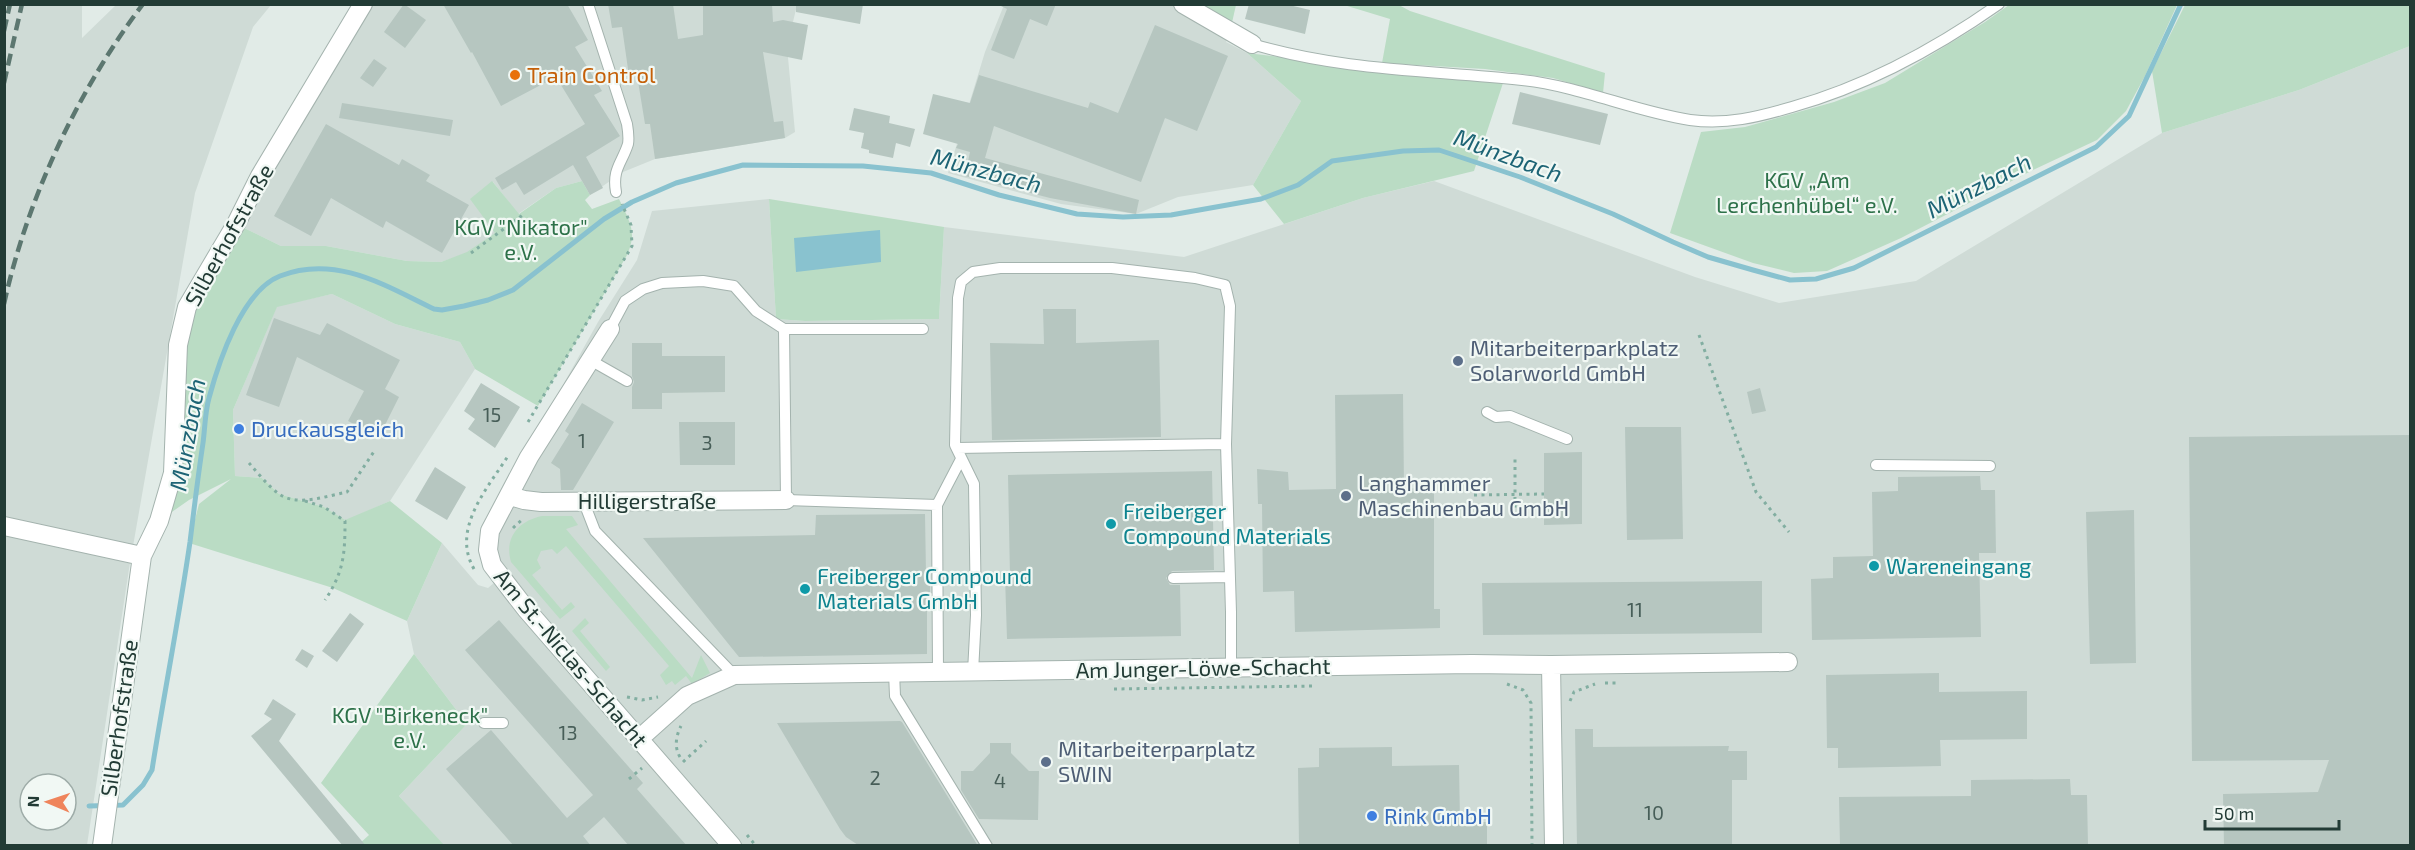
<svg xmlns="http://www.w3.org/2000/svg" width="2415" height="850" viewBox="0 0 2415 850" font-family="'Exo 2',sans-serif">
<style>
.built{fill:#cfdbd6;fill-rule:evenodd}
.green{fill:#badcc4}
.water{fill:#89c2cf}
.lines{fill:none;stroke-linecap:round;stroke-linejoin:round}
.stream{stroke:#89c2cf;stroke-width:5}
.building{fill:#b6c6c0}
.lane-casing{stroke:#a4b3ae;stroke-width:12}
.street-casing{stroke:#a4b3ae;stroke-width:20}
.path{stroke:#82aea1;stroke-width:3;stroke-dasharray:3 4.5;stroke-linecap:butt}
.lane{stroke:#fff;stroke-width:10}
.street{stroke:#fff;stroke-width:18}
.rail{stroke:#5c7770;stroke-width:4.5;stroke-dasharray:12 6;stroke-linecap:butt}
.food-dot{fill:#e8710a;stroke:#f1f8f4;stroke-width:2}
.service-dot{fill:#5c6f8a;stroke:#f1f8f4;stroke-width:2}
.shop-dot{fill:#3f7fe0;stroke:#f1f8f4;stroke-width:2}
.culture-dot{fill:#0f9aa8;stroke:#f1f8f4;stroke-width:2}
.labels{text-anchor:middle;stroke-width:4.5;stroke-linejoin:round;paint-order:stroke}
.number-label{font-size:20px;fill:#475e58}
.food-label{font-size:22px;fill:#c56008;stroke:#f1f8f4;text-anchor:start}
.park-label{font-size:22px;fill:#2d7149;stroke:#f1f8f4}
.street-label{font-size:22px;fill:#223b35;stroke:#f1f8f4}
.service-label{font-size:22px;fill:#4e5e75;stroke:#f1f8f4;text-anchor:start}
.shop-label{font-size:22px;fill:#366cbe;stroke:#f1f8f4;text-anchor:start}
.culture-label{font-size:22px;fill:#0d838f;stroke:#f1f8f4;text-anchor:start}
.water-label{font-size:24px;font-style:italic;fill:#1d6475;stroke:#f1f8f4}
</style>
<rect width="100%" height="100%" fill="#e1ebe7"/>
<path class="built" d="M5,5H82V38L116,5H271L253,27L195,193L129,569L87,845L5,846ZM30,784H66V820H30Z
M363,5H797L787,47L795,132L785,138L655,159L623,172L590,195L582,181L556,188L518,214L493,182L495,233L467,253L441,262L407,261L326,246H281L236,224Z
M1004,5H1183L1231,33L1226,42L1247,53L1301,101L1253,185L1178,197L1136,214L1061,204L948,173L985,52Z
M2410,46V845L444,846L399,796L467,724L414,654L407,621L442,543L478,585L488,588L495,582L490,516L598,322L637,260L652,211L769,199L776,319L805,321L939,319L944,227L1184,257L1363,198L1434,181L1695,277L1779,303L1916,281L2162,133L2299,90Z
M332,294L395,324L460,342L475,369L390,501L345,521L324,507L279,494L262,478L235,476L233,410L277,306Z"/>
<path class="green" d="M1203,5H1236L1231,27L1203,9Z
M1344,5H1399L1410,11L1605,73L1603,93L1553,78L1485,69L1382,63L1390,19Z
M2009,5H2177L2145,76L2126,111L2097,140L2033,170L1901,238L1827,271L1794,273L1753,263L1670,233L1701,132L1745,127L1834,102L1885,83L1985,22Z
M2185,5H2410V46L2299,90L2162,133L2152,71Z
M1247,53L1503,83L1474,171L1363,198L1284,224L1253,185L1301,101Z
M492,181L519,214L556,188L582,181L590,195L585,200L592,209L619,199C630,222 638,233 626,257L538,406L475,369L460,342L395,324L332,294L277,307L233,410L235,476L262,478L279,494L324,507L345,520L390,501L442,543L407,621L333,588L189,543L199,504L231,479L189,500L159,521L178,345L236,224L281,246H326L407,261L441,262L467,252L495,233L470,199Z
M769,199L944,227L939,319L805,321L776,319Z
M542,516H572L578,525L566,529L692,678L701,655L710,673L692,684L686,676L675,685L672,681L666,685L660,675L669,666L566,546L557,554L552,549L541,551L537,560L541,568L532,575L562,610L571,602L575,607L560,619L511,562C504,538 518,521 542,516Z
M585,618L589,623L580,631L610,667L606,671L572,631Z
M414,654L467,724L399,796L444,845H358L369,835L321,783Z"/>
<path class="water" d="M880,230L881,262L796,272L794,238Z"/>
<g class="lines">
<path class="stream" d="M89,806L123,805L143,785L152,770C164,694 179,618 190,542C194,509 198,476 203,443C205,428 205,412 209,398C219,361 242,291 280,276C336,254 386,286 434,309L442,310L464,306L488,300L513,290L604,219L632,202L676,183L743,165L863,166L931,173L999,195L1077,214L1123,217L1171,215L1261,199L1298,185L1332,161L1403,151L1439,150L1520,177L1613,214L1673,242L1708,257L1753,270L1790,280L1816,279L1854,268L2096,147L2129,116L2181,4"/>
</g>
<path class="building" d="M404,4L426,20L405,48L384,32Z
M443,4H567L588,40L575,47L602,91L594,95L620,136L586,157L603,188L590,195L573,165L524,195L516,182L502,190L495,178L585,124L556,77L501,106L472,52L471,53Z
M608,4H673L678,39L703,35V4H772L773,22L783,20L808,25L802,60L763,52L774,122L783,121L785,138L655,159L650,124H645L637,75L629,76L622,27L612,28Z
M796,4H863L860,24L796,12Z
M997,4H1056L1047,26L1030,19L1014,59L991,50L1007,9Z
M1249,4H1285L1310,10L1305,34L1245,19Z
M1155,25L1228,56L1197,131L1165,118L1141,182L994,126L985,158L1139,200L1136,214L1050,198L965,176L970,152L956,148L958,144L923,134L933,94L970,103L979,75L1088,108L1090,102L1118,113Z
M374,59L387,68L373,87L360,78Z
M1520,92L1608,114L1600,145L1512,124Z
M342,103L453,120L450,136L339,118Z
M854,108L890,116L889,123L915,129L910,147L896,143L893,158L869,153V150L861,148L864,133L849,130Z
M326,124L399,165L402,159L430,175L426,181L469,205L442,253L386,221L383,228L331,198L311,236L274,216Z
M1043,309H1076V343L1159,340L1161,437L992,440L990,343L1044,344Z
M274,318L320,335L327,323L400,360L385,389L399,397L379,437L348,421L364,391L297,357L279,407L246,395Z
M632,343H662V356H725V392L662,393V409H632V387L634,382L632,376Z
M481,383L520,407L495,448L468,429L475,419L464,411Z
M1760,388L1766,411L1752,414L1747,392Z
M1403,394L1404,488L1434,489V609H1440V628L1295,632L1294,591L1263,592L1262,504H1258L1257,469L1288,472L1289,490L1336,489L1335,395Z
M582,403L614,422L573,490H561L560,469L551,463L569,434L565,431Z
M679,422H735V465H680Z
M1625,427H1681L1683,539L1627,540Z
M2410,435V846H2224L2223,794L2318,792L2329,760L2192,761L2189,437Z
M1582,452V524L1544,525V453Z
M435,467L466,487L447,520L415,501Z
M1212,471L1214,570L1172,571L1166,578L1170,585H1180L1181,636L1007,639L1005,576H1010L1008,475Z
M1980,476L1981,490H1995L1996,553H1979L1981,637L1812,640L1811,579L1833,578V557L1873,556L1872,492L1898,491V477Z
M2134,510L2136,663L2090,664L2086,512Z
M925,514L926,574H930V605H927V654L739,657L643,538L815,535L816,515Z
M1762,581V633L1483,635L1482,583Z
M350,613L364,624L337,662L322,651Z
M499,620L643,783L637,789L687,846H629L604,817L583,836L591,846H514L446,769L491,730L567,818L593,795L465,650Z
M302,649L314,656L307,668L295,660Z
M1939,673V692L2027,691V739L1940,740L1941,766L1838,768V748H1827L1826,675Z
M273,699L296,714L279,741L366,846H343L251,736L272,719L264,714Z
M900,721L902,722L978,846L858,845L846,837L840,829L777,723Z
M1575,729H1593V747L1729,746L1728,751H1747V780H1732V846H1577Z
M990,743H1011V753L1029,771H1039L1038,820L979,819L961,790V771H973L990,753Z
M1392,747V766L1459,765L1460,822H1487V846H1299L1298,768L1319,767V748Z
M2070,779L2071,795H2087L2088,846H1840L1839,797L1971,796V780Z"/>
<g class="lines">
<g class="lane-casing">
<path id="lane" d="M588,4L627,124C628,130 629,138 628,144C622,163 612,169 616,192
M1252,44C1343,71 1429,70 1522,80C1579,86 1633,111 1690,120C1726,125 1758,117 1792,107C1867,86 1935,49 1999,4
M610,329L625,301L643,289L662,283L703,281L734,286L756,311L784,329H923
M784,329L786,500L937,505L938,671
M590,360L627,381
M1487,412L1496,417L1510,416L1567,439
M957,448L1226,444
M1876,465L1990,466
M583,500L595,531L734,675
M937,505L961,459
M1173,578L1230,577
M894,672L895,696L987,846
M973,672L976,615L974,484L955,445L958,298L961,282L973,272L1000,268H1112L1195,278L1225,285L1230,306L1226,444L1231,612V668
M484,723H503"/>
</g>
<g class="street-casing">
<path id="street" d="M1183,4L1252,44
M610,329L529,457L490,531L488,550L492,565L526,609L732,846
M510,496L524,500L541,502L786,500
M4,526L142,556
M1551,665L1554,846
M639,739L687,696L734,675L1472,664L1551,665L1788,662
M102,846L142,556L159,521L173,473L178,345L187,307L236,224L260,176L363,4"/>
</g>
<path class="path" d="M471,253L524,214
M1699,335L1756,492L1789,532
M528,422L632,246L631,225L622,204
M249,463C258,473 268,486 279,494C298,507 326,496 347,492L375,450
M1474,495L1544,494
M305,501L324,507L345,521C345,553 344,572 325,600
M1515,515V456
M513,528L524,518
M474,569C451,529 487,489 508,456
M1605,683H1620
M1507,684L1523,690L1531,703L1532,846
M1114,689L1314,686
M627,697L642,700L658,697
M1570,701L1574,692L1595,684
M680,757C674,747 676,736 681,726
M683,762L706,741
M629,779L642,768
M747,835L756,846"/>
<use href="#lane" class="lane"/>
<use href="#street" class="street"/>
<path class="rail" d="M4,31L10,4
M4,83L22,4
M4,304C27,199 78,90 143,4"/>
</g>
<circle class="food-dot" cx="515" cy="75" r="6"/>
<g class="service-dot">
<circle cx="1458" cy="361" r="6"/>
<circle cx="1346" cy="496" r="6"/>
<circle cx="1046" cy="762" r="6"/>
</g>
<g class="shop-dot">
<circle cx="239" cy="429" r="6"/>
<circle cx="1372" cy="816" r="6"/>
</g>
<g class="culture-dot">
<circle cx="1111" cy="524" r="6"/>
<circle cx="1874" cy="566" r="6"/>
<circle cx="805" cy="589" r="6"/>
</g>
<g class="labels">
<g class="number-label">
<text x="492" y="422">15</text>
<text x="582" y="448">1</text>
<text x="707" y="450">3</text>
<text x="1635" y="617">11</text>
<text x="568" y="740">13</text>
<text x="875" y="785">2</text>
<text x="1000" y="788">4</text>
<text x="1654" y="820">10</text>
</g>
<g class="food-label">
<text x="527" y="83">Train Control</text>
</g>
<g class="park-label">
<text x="1807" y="188">KGV „Am<tspan x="1807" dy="25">Lerchenhübel“ e.V.</tspan></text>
<text x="521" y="235">KGV "Nikator"<tspan x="521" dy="25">e.V.</tspan></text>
<text x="410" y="723">KGV "Birkeneck"<tspan x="410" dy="25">e.V.</tspan></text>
</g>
<g class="street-label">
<text transform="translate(229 235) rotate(-61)" y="8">Silberhofstraße</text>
<text x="647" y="509">Hilligerstraße</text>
<text transform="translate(571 658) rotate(50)" y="8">Am St.-Niclas-Schacht</text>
<text transform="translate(1203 668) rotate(-1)" y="8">Am Junger-Löwe-Schacht</text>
<text transform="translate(119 718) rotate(-82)" y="8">Silberhofstraße</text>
</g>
<g class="service-label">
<text x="1470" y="356">Mitarbeiterparkplatz<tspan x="1470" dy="25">Solarworld GmbH</tspan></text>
<text x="1358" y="491">Langhammer<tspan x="1358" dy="25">Maschinenbau GmbH</tspan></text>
<text x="1058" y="757">Mitarbeiterparplatz<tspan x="1058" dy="25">SWIN</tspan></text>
</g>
<g class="shop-label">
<text x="251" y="437">Druckausgleich</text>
<text x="1384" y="824">Rink GmbH</text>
</g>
<g class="culture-label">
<text x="1123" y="519">Freiberger<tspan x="1123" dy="25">Compound Materials</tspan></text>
<text x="1886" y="574">Wareneingang</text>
<text x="817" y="584">Freiberger Compound<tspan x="817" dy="25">Materials GmbH</tspan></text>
</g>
<g class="water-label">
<text transform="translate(1508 156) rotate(20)" y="8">Münzbach</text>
<text transform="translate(986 171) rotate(15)" y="8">Münzbach</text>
<text transform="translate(1979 186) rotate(-27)" y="8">Münzbach</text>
<text transform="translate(188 435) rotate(-80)" y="8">Münzbach</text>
</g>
</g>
<rect width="2415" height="850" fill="none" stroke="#223b35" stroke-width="12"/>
<g transform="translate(48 802) rotate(272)"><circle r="28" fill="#f1f8f4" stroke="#9eaca8" stroke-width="1.5"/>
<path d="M0-4.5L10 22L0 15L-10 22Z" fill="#ef845b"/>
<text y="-9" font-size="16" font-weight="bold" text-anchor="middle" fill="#223b35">N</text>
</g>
<path d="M2205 820v9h134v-9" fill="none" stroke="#223b35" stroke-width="3"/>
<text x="2214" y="820" font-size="18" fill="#223b35" stroke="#f1f8f4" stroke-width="4.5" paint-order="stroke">50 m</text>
</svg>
